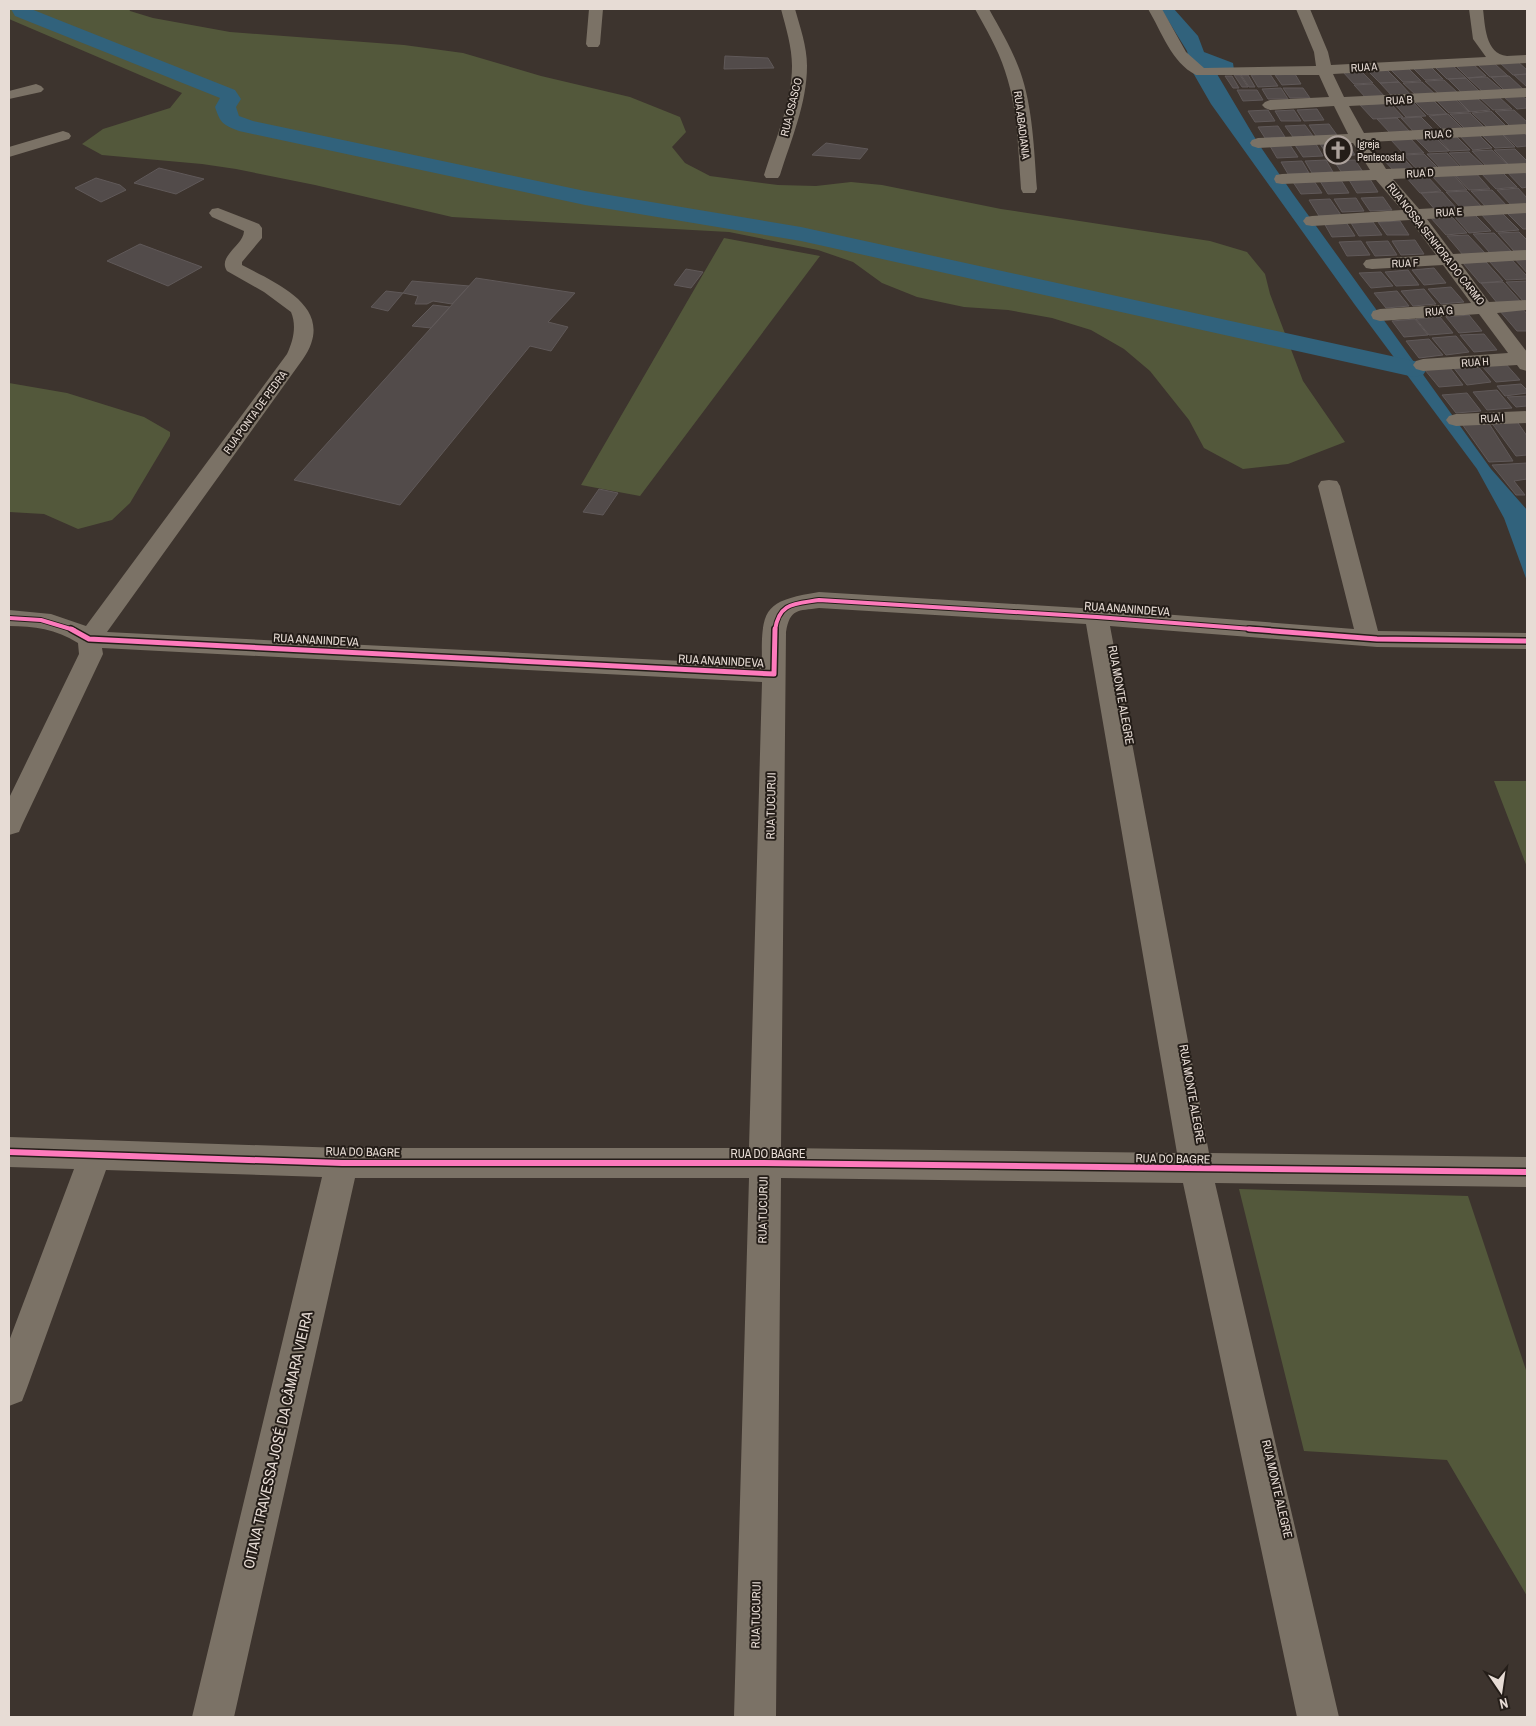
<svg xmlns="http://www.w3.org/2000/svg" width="1536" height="1726" viewBox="0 0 1536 1726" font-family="'Archivo Narrow',sans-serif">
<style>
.green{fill:#53583b}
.water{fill:#31627c}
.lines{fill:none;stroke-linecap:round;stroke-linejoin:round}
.canal{fill:#31627c;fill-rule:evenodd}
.building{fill:#524b4a;stroke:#605959}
.minor{fill:#7b7266;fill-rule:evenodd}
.cycleway-far2-casing{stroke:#241d18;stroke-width:6}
.cycleway-far1-casing{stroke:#241d18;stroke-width:8}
.cycleway-casing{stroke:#241d18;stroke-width:9}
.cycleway-far2{stroke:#fd7abc;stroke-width:4}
.cycleway-far1{stroke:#fd7abc;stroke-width:5}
.cycleway{stroke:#fd7abc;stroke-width:6}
.labels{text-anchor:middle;stroke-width:4;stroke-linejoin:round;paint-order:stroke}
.far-street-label{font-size:11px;fill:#e7dcd5;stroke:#241d18}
.far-poi-label{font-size:11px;fill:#e7dcd5;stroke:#241d18;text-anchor:start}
.street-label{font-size:12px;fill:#e7dcd5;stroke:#241d18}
.near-street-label{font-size:15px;fill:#e7dcd5;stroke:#241d18}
</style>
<rect width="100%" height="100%" fill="#3d342e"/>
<path class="green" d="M9,9H129L130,11L153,18L230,32L404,45L463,53L541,76L630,97L680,117L686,132L672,147L685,163L710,176L778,185L816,186L851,182L882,185L1001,209L1210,241L1247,252L1265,274L1270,294L1303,381L1345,442L1288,464L1243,469L1204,448L1189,420L1150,371L1124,349L1091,330L1052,318L1008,310L964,307L917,297L882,283L853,262L818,250L729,232L452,217L315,185L236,169L202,164L102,155L82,144L103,129L170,108L182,93L9,19Z
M724,238L820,256L640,496L581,485Z
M9,383L67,393L144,417L170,432V436L130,503L112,520L78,529L44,514L9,512Z
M1494,781H1527V867Z
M1239,1189L1468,1196L1527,1373V1596L1447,1460L1304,1451Z"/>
<path class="water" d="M1161,9H1174L1198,36L1204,52L1233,63L1234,70L1217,74L1258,143L1293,194L1491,469L1527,510V581L1504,518L1477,469L1355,305L1211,104L1192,71L1187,51Z"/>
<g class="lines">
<path class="canal" d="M11,9H31L235,90L241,99L236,107L239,116L253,121L585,191L801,227L1414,361L1423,363L1427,369L1423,375L1414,377L801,241L585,205L239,131C222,124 221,124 215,107L220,98L15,16Z"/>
</g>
<path class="building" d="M725,56L768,58L774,68L724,69Z
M1517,61L1527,70V74L1513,75L1499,62Z
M1472,63L1486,76L1468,78L1454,64Z
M1476,63H1494L1508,76L1490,77Z
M1452,65L1466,78L1447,79L1434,66Z
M1430,66L1443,79L1425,80L1412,67Z
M1408,68L1421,81L1403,82L1390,69Z
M1386,69L1399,82L1380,83L1367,70Z
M1360,70L1373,83L1354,84L1342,71Z
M1270,74L1278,86L1258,87L1251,75Z
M1295,74L1301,84L1282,85L1275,75Z
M1527,74V87L1514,75Z
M1234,75H1240L1248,87H1242Z
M1241,75H1248L1255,87H1249Z
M1225,76H1232L1239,88H1233Z
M1509,76L1524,90L1505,91L1491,77Z
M1487,77L1502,90L1483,92L1468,78Z
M1466,78L1480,92L1462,93L1448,79Z
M1444,80L1458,93L1439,94L1425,81Z
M1399,82L1412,96L1393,97L1380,83Z
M1422,82L1436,95L1417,96L1403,83Z
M1373,84L1386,98L1367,99L1354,85Z
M1281,88L1288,99H1268L1262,89Z
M1283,88H1303L1310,98H1290Z
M1237,90H1257L1263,100L1243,101Z
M1520,94L1527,100V108L1517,109L1502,95Z
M1497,95L1512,109L1493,110L1478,96Z
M1475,96L1490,110L1470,112L1456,98Z
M1454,98L1469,112L1449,113L1435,99Z
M1433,100L1447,114L1428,115L1414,101Z
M1412,101L1426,116L1406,117L1393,102Z
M1390,103L1403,117L1373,119L1360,105Z
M1317,109L1324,120L1304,121L1297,110Z
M1268,110L1275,121L1255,122L1248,111Z
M1294,110L1301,121H1281L1275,111Z
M1514,110L1527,122V125L1510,126L1495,111Z
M1491,111L1506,126L1487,127L1472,113Z
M1470,113L1484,127L1465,129L1450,114Z
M1448,114L1463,129L1443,130L1429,116Z
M1421,117L1435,131L1415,133L1401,118Z
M1397,118L1411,133L1391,134L1377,119Z
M1329,124L1337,135L1316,136L1309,125Z
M1305,125L1313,136L1293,137L1285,126Z
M1278,126L1285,137L1265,138L1258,127Z
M1521,130L1527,136V146L1517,147L1501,132Z
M1500,132L1515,147L1495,148L1480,133Z
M1477,133L1492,148L1473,150L1458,134Z
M1455,135L1470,150L1450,151L1436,136Z
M1434,136L1449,151L1429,152L1414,137Z
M1410,138L1424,153L1404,154L1390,139Z
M826,143L868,149L860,159L812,155Z
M1348,143L1355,155L1328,156L1320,144Z
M1316,144L1323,156L1303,157L1295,145Z
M1290,145L1298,157L1277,158L1270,146Z
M1515,149L1527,161V165L1510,166L1494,150Z
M1492,150L1508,165L1487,167L1472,151Z
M1469,152L1485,167L1464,169L1449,153Z
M1447,153L1462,169L1442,170L1427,154Z
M1424,154L1439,169L1418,171L1404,155Z
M1401,155L1415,171L1395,172L1380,156Z
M1326,160L1333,172L1312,173L1305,161Z
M1355,160L1363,172L1342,173L1334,161Z
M1302,161L1309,173L1288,174L1281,162Z
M159,168L204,179L176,194L134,183Z
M1526,170L1527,187L1522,188L1506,171Z
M1501,171L1517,187L1496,189L1480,172Z
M1475,172L1490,189L1469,190L1454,174Z
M1452,173L1467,190L1446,191L1431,175Z
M1426,175L1441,191L1420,193L1405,176Z
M96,178L120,185L126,190L101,202L75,188Z
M1370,179L1378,192L1357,193L1349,180Z
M1341,180L1349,193L1328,194L1320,181Z
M1314,181L1322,193L1301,194L1293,182Z
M1518,188L1527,198V206L1513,207L1497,190Z
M1492,190L1508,207L1487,208L1471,191Z
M1467,191L1483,208L1462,209L1446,192Z
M1442,192L1457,209L1436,211L1421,193Z
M1383,197L1392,210L1370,211L1361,198Z
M1356,198L1364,211L1342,212L1334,199Z
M1330,199L1341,215L1319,216L1309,200Z
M1527,210V229H1523L1506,212Z
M1502,213L1519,230L1497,232L1481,214Z
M1474,214L1491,231L1469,233L1453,215Z
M1451,216L1467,233L1446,235L1430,217Z
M1400,221L1409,235H1387L1378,222Z
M1346,222L1355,236L1332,237L1324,223Z
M1373,222L1382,235L1359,236L1351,223Z
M1519,232L1527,240V251H1514L1498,233Z
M1494,233L1511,251L1490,253L1473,234Z
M1468,235L1485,253L1463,255L1447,236Z
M1415,240L1424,254L1401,255L1392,241Z
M1361,241L1370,255L1347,256L1339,242Z
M1388,241L1397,255L1375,256L1366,242Z
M140,244L202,267L168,286L107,261Z
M1527,257V273L1514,258Z
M1511,259L1527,276V279L1506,280L1489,261Z
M1486,262L1503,281L1480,283L1463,263Z
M1434,268L1446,283L1424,285L1412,270Z
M686,269L703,272L691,288L674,285Z
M1408,270L1419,285L1396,286L1385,272Z
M1381,272L1393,286L1371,288L1359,273Z
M476,278L575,293L548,322L568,327L551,351L530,346L400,505L294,480Z
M412,281L469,286L452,304L433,301L427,304H415L418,296L403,293Z
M1527,281V302H1524L1506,282Z
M1503,282L1521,302L1498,304L1481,283Z
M1451,287L1464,302L1441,304L1428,289Z
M1424,289L1436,304L1413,306L1401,291Z
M386,291L403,293L388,311L371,307Z
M1397,291L1409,306L1386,308L1374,293Z
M433,305L450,307L431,328L412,326Z
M1522,308L1527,314V331H1517L1499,310Z
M1469,315L1482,331L1459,333L1446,317Z
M1440,317L1453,333L1429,335L1416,319Z
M1415,319L1428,335L1404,337L1392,321Z
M1484,334L1497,350L1474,352L1460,335Z
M1456,336L1469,352L1446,355L1432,338Z
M1429,339L1443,355L1419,358L1406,341Z
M1505,363L1520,380L1496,382L1481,365Z
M1477,365L1491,382L1467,385L1453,367Z
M1450,368L1463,385L1439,387L1425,370Z
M1521,384L1527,390V393L1505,396L1497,386Z
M1497,390L1512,408L1487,410L1473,392Z
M1467,393L1481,411L1456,413L1442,395Z
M1527,396V406L1516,407L1507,397Z
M1516,420L1527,436V455L1516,456L1491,422Z
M1488,422L1513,461L1489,462L1462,424Z
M1527,463V479L1514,481L1525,495H1516L1492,465Z
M599,489L618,493L603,515L583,512Z"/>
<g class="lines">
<path class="minor" d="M589,9H603L600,44L598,47H588L586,44Z
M781,9H795C800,27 807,46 807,66C807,103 791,140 780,175L778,178H766L764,175C775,140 792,103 792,66C792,47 786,28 781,9Z
M975,9H989C1000,29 1012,49 1020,71C1033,108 1034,150 1037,189L1035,193H1023L1021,189C1018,150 1018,109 1005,71C998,49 986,29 975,9Z
M1148,9H1162L1186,52L1204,68L1316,66L1314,52L1296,9H1310L1328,52L1331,65L1486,57L1473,39L1469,9H1483C1485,24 1485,54 1507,56C1513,56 1521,55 1527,55V63L1333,74L1344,97L1527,88V97L1349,106L1364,133L1527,124V134L1369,142L1386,169L1527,163V173L1393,179L1419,209L1527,203V213L1427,219L1453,254L1527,250V260L1461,264L1489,302L1527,300V310L1497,313L1527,352V371L1520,369L1517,365L1423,371L1416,369L1413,365L1416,361L1423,359L1508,353L1479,314L1380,321L1373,319L1371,315L1373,311L1380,309L1471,303L1443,265L1372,269L1366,268L1363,264L1366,260L1372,259L1436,255L1410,220L1312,226L1306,225L1303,221L1306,217L1312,216L1402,210L1376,180L1282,184L1276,183L1274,179L1276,175L1282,174L1370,170L1353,143L1258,148L1252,146L1250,143L1252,140L1258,138L1348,134L1334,106L1270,110L1265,108L1262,105L1265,102L1270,100L1329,97L1319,75H1196C1171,62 1162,32 1148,9Z
M36,84L41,86L44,89L41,92L9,99V91Z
M63,131L69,133L71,136L69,139L9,157V147Z
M218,208L259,224L262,228V238L242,262V265C278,284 338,308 303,359L107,632L762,665C761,609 763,601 819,592L1097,609L1354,629L1318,486L1321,481L1329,480L1337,481L1340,486L1378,631L1527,633V649L1377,647L1110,626L1209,1153L1527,1157V1187L1215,1183L1339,1717H1297L1183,1183L781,1178L776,1717H734L749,1178H355L234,1717H192L322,1177L106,1170L27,1388L22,1401L9,1406V1341L74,1169L9,1167V1137L342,1148H749L762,682L102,648L103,654L22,825L19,832L9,835V798L79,654L78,643C56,629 34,626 9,626V610L51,614L86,626L287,354C293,341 297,326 291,312L264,292L227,271C217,256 244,245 244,231L212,217L209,213L212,209ZM819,608L1086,624L1177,1153L781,1148L786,632C790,608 798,611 819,608Z
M1527,411V423L1456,426L1449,424L1446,420L1449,416L1456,414Z"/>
<g class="cycleway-far2-casing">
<path id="cycleway-far2" d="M9,618L41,620L74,630
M775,630C779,602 795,604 819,600L1097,617L1265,630"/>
</g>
<g class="cycleway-far1-casing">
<path id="cycleway-far1" d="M71,629L89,639L774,674L775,629
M1249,629L1377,639L1527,641"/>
</g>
<g class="cycleway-casing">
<path id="cycleway" d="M9,1152L342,1163H764L1527,1172"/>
</g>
<use href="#cycleway-far2" class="cycleway-far2"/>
<use href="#cycleway-far1" class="cycleway-far1"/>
<use href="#cycleway" class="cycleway"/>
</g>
<defs>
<g id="church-ring" transform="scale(1.4375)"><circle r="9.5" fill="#241d18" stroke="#aca19b" stroke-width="1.5"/><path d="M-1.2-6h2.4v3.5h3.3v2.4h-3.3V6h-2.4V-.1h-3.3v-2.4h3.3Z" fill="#aca19b"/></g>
</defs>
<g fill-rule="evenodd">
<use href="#church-ring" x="1338" y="150"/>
</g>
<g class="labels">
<g class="far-street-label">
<text transform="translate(1364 67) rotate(-3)" y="4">RUA A</text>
<text transform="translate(1399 100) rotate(-3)" y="4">RUA B</text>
<text transform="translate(791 107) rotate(-76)" y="4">RUA OSASCO</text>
<text transform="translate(1022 125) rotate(83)" y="4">RUA ABADIANIA</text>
<text transform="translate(1438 134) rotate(-3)" y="4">RUA C</text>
<text transform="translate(1420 173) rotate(-3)" y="4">RUA D</text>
<text transform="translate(1449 212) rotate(-3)" y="4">RUA E</text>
<text transform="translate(1436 244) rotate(52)" y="4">RUA NOSSA SENHORA DO CARMO</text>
<text transform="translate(1405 263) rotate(-2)" y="4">RUA F</text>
<text transform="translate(1439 311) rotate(-4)" y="4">RUA G</text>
<text transform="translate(1475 362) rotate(-4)" y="4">RUA H</text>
<text transform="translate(255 412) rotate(-54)" y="4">RUA PONTA DE PEDRA</text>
<text transform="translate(1492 418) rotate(-3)" y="4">RUA I</text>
</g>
<g class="far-poi-label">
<text x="1357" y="148">Igreja<tspan x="1357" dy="13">Pentecostal</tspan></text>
</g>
<g class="street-label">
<text transform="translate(1127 609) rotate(4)" y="4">RUA ANANINDEVA</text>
<text transform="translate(316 640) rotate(3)" y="4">RUA ANANINDEVA</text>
<text transform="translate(721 661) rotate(3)" y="4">RUA ANANINDEVA</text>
<text transform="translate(1121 695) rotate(80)" y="4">RUA MONTE ALEGRE</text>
<text transform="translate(771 806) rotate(-89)" y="4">RUA TUCURUI</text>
<text transform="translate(1192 1094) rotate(80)" y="4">RUA MONTE ALEGRE</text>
<text transform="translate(363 1152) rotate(1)" y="4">RUA DO BAGRE</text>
<text x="768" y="1158">RUA DO BAGRE</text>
<text transform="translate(1173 1159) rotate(1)" y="4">RUA DO BAGRE</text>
<text transform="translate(763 1210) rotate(-89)" y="4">RUA TUCURUI</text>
<text transform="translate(1277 1489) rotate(77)" y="4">RUA MONTE ALEGRE</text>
<text transform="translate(756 1615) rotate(-89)" y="4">RUA TUCURUI</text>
</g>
<g class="near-street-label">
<text transform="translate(278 1440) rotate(-77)" y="5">OITAVA TRAVESSA JOSÉ DA CÂMARA VIEIRA</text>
</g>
</g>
<rect width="1536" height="1726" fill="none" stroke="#e7dcd5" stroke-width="20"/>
<g transform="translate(1501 1691) rotate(167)" stroke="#241d18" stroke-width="4" paint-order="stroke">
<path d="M0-4L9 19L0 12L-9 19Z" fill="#e7dcd5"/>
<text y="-8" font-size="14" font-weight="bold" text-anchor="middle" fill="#e7dcd5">N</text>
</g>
</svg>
